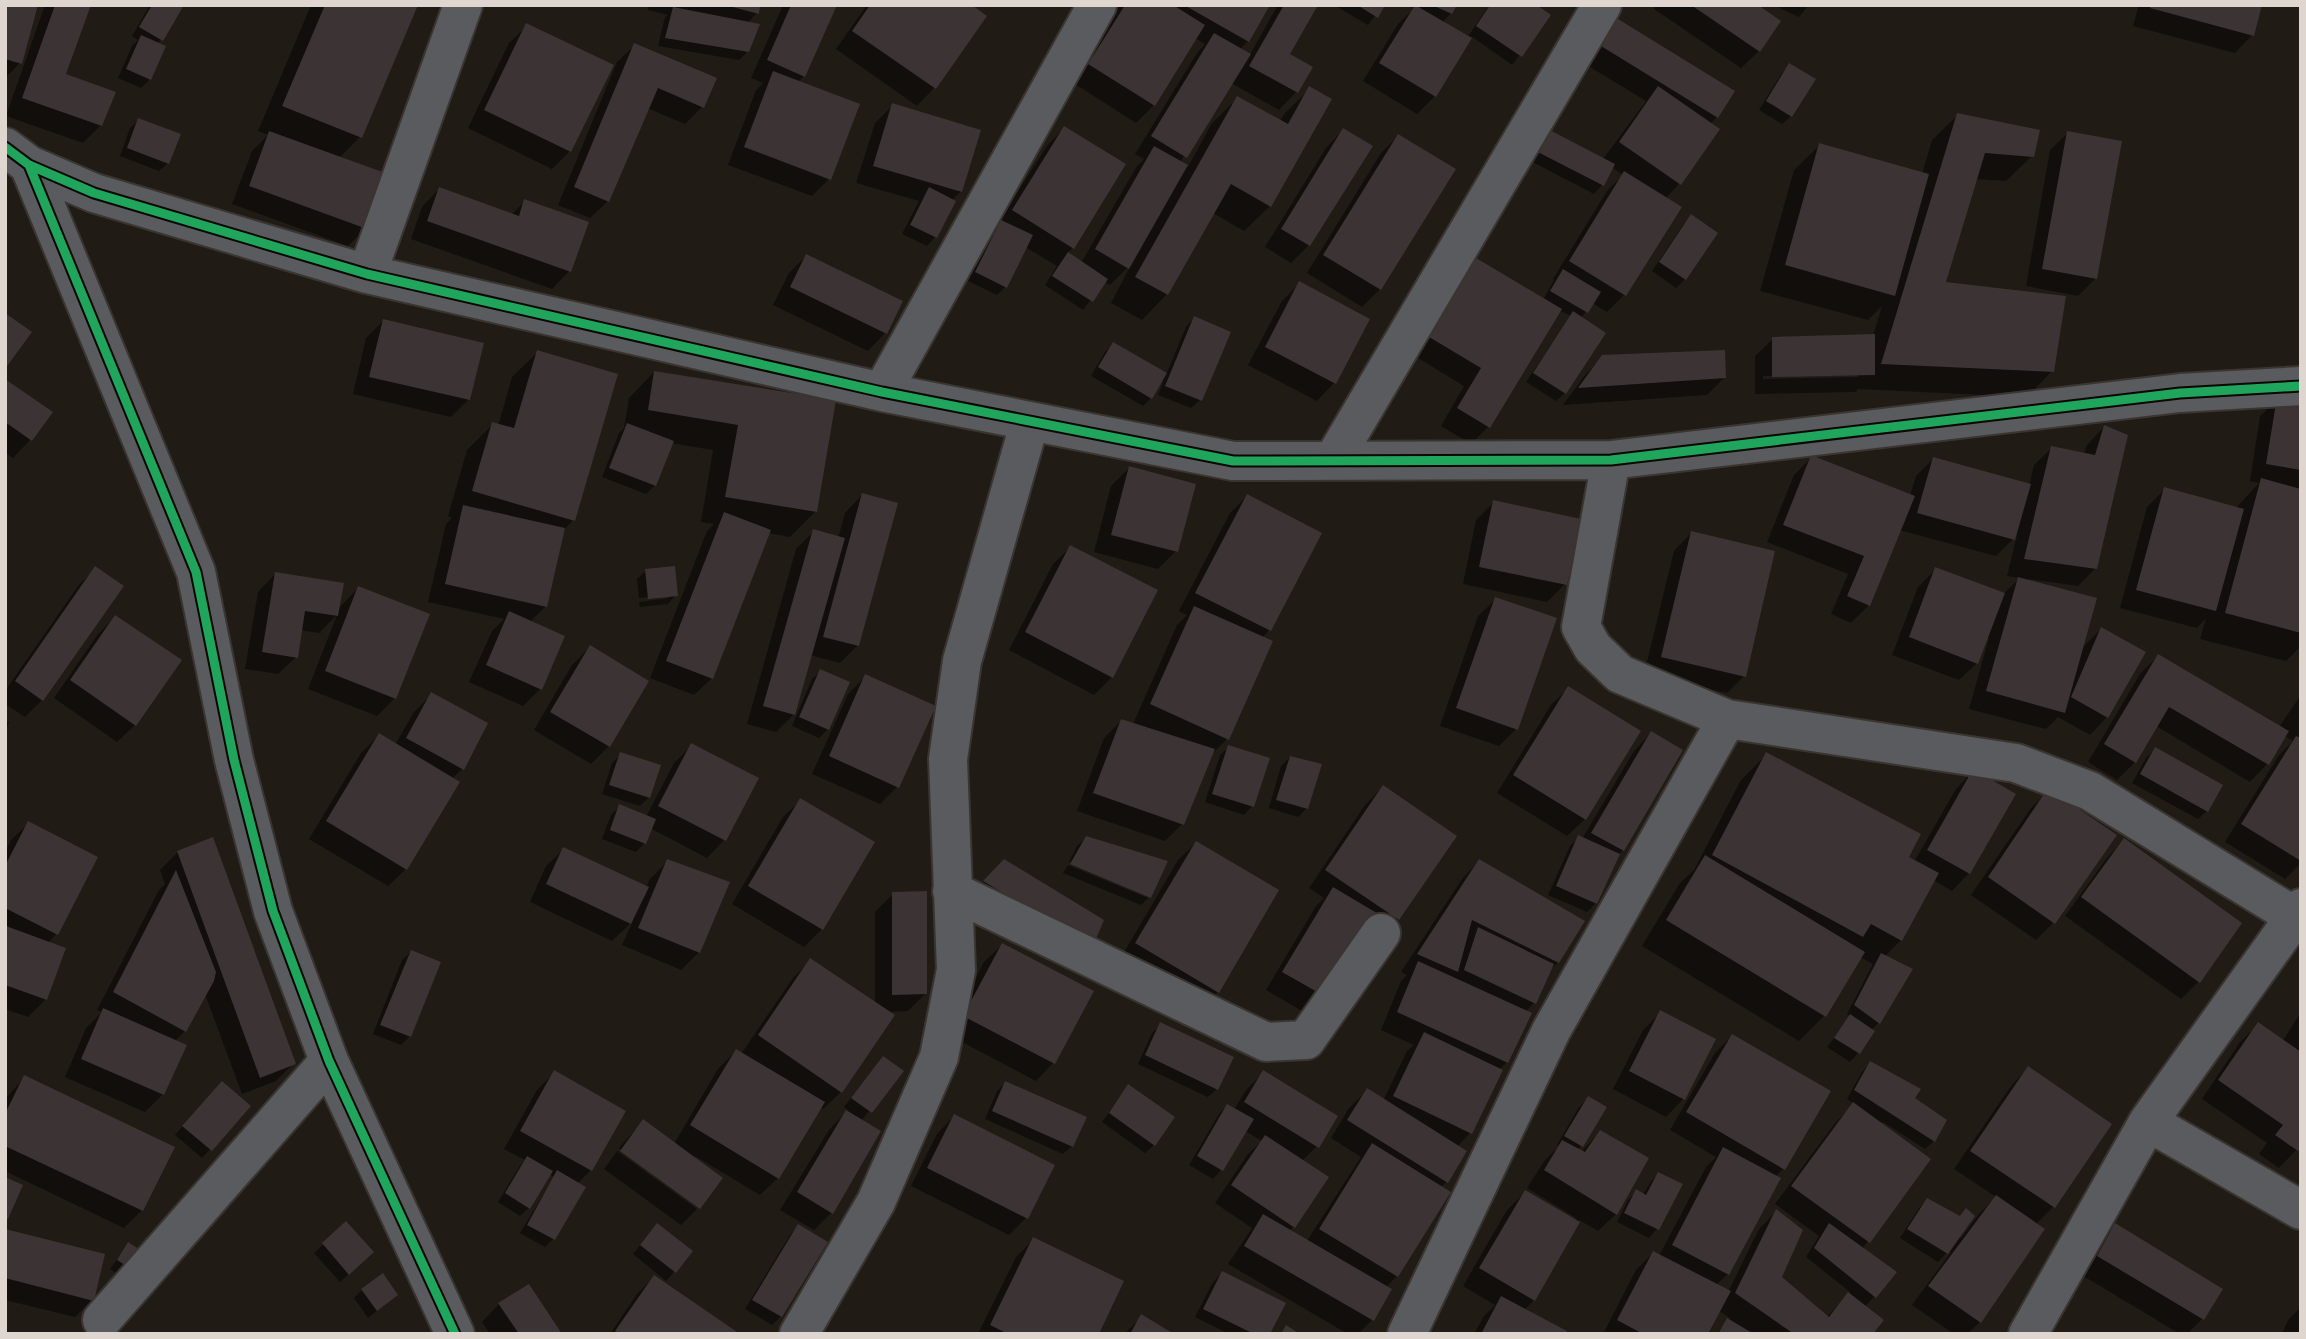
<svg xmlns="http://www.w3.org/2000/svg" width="2306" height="1339" viewBox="0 0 2306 1339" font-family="'Fira Sans Condensed',sans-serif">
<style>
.shadow{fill:#0007;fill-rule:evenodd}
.building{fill:#3c3335}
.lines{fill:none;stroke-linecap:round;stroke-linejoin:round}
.minor-casing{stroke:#3a3530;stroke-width:42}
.minor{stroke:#595b5e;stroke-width:38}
.cycleway-casing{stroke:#0b0704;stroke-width:13}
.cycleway{stroke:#20a55d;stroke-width:9}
</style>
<rect width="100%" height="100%" fill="#201b15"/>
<path class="shadow" d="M5,5L20,63L5,78Z
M45,5H89L64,75L101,125L83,143L6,116Z
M150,5H182L157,45L163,47L150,79L141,88L118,78L132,46L138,40L132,36Z
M311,5H416L360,137L339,158L366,228L348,246L232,204L252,151L268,135L258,131Z
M649,5H759L757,13L747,23L748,51L739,60L658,46L665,17L668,15L648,10Z
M783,5H835L804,76L798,82L829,179L812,196L728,165L756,90L763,83L751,78Z
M867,5H969L984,16L934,88L917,106L836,49Z
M1120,5H1268L1248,41L1239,50L1249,56L1278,5H1316L1288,55L1310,67L1296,92L1279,110L1231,83L1180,162L1188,167L1212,123L1238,98L1280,121L1284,114L1310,89L1270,206L1244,231L1213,213L1167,294L1142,320L1111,303L1132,263L1110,285L1104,282L1083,310L1045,285L1057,266L1025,247L1005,287L997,295L968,281L993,230L1047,146L1064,128L1073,248L1067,253L1081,263L1137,166L1144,159L1135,154L1197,53L1205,44L1195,38L1154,105L1136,123L1072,82Z
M1334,5H1383L1368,25Z
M1409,5H1455L1451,13L1442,23L1467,38L1489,5H1534L1549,16L1512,65L1471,36L1435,96L1417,114L1363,81L1398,24L1413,9Z
M1656,5H1755L1759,51L1741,68L1654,9Z
M1774,5H1809L1799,17Z
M2139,5H2260L2252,35L2235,53L2133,26Z
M527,26L570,151L552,169L468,128L509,43Z
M1587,30L1717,117L1710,124L1718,130L1679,184L1665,199L1624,295L1607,312L1592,303L1581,318L1565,393L1556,401L1526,382L1571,316L1559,310L1489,426L1471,444L1441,426L1464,386L1408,352L1454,274L1543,300L1554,280L1553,279L1607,191L1623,175L1612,167L1602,185L1594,194L1523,157L1534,136L1603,159L1646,101L1572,56Z
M635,45L702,107L685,124L647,108L608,201L590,218L558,205L617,62Z
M1790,65L1791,116L1782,124L1759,110L1781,74Z
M893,105L961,191L951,201L935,237L927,246L902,234L919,201L856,183L875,123Z
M1958,115L2032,156L2006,181L1975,179L1943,283L2052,371L2027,397L1858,389L1856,392L1755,394V356L1773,339L1873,336L1882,306L1868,320L1760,291L1794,170L1820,145L1922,174L1932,140ZM1858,374V377L1763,379V376Z
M139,120L168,163L159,171L120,156L130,128Z
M1343,130L1371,147L1309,245L1291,263L1265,247L1326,148Z
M2068,133L2096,278L2078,296L2026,286L2050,150Z
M1398,136L1453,170L1380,289L1362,307L1307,273L1381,153Z
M439,189L511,215L525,201L569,271L552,289L411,239L422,207Z
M1692,216L1685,279L1676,288L1652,271L1683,225Z
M806,256L901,302L885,333L868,351L773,305L789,273Z
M1300,283L1368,319L1334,383L1317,401L1248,365L1282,301Z
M1194,318L1200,400L1191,408L1158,395L1163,382L1161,381L1151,398L1143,406L1091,376L1105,352L1114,344L1166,375L1186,327Z
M383,321L468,400L451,417L353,394L366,338Z
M538,352L573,520L563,531L546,606L530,622L540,689L523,706L469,682L492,631L504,619L428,602L446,524L452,518L448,516L467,450L493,424L498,426L512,377Z
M1603,357L1725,377L1707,395L1563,405L1585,375Z
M654,372L834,401L816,511L790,537L768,533L712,678L694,695L650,678L707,531L714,524L701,522L713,450L671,443L655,485L646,494L602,477L619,433L624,428L629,398Z
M5,381L50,413L30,440L13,458L6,453L5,455Z
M2278,399L2301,402V646L2286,661L2200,639L2206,618L2197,628L2120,608L2147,507L2165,489L2236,508L2259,483L2250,481L2260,416Z
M2104,427L2096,568L2078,586L2028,579V581L2081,649L2101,629L2107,717L2090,735L2058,717L2046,729L1969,709L1989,638L1987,637L1977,663L1959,680L1892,655L1918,587L1936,569L2003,594L2020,578L2007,576L2017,535L1996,556L1899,530L1869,605L1851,623L1831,614L1848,574L1767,542L1794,475L1812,457L1910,496L1916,476L1933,459L2029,486L2034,465L2052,448L2084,454L2087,445Z
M1129,468L1176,551L1158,569L1094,552L1111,486Z
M862,495L858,645L840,663L810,655L794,714L776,732L747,724L796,549L814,531L838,538L845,513Z
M1247,496L1320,534L1269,630L1262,638L1227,739L1211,755L1182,824L1165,841L1077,811L1104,738L1121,721L1133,724L1177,625L1187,615L1179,611L1230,513Z
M1494,502L1565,584L1547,602L1463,584L1476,520Z
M1691,533L1744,676L1727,693L1644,674L1674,551Z
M1071,547L1112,677L1094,695L1009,650L1053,564Z
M95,569L42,700L25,717L5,704V691L78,586Z
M646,571L676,595L668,604L640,607L639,602L669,598V595L639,598L637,579Z
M275,574L338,609L358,588L395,698L377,716L308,689L337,615L319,633L300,630L296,657L278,674L245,669L258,592Z
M1496,599L1516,729L1499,746L1440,726L1478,616Z
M115,617L135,725L117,742L54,698L98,634Z
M590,647L646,682L609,746L591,764L534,730L572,665Z
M2158,656L2279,727L2301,695V863L2285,879L2225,842L2279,755L2293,741L2284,735L2267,764L2250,782L2156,726L2135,762L2117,780L2088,762L2140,674Z
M821,671L828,729L819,738L792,726L812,679Z
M865,677L897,787L880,804L812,774L848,694Z
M1569,688L1585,819L1567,836L1497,793L1551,705Z
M431,695L462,769L452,779L406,869L388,886L309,839L361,753L379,735L395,745L414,712Z
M5,720L9,722L5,733Z
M1651,733L1680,750L1623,850L1616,857L1596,903L1587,912L1548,895L1570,846L1579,837L1582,839L1634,751Z
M692,745L756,779L724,840L707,858L650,828L644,843L636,852L602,839L611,815L620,806L646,817L674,763Z
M1229,747L1252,806L1244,815L1205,802L1220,755Z
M2155,749L2207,811L2198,819L2132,783L2146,758Z
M621,754L649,797L640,806L602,794L612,763Z
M1767,754L1914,862L1956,789L1973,771L1969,873L1952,891L1933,880L1901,940L1884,957L1878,1023L1871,1030L1873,1032L1858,1053L1850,1062L1827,1047L1850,1017L1847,1014L1873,964L1860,957L1824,1016L1799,1041L1642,946L1680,883L1694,870L1741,780Z
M1290,757L1307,808L1298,817L1269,808L1281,766Z
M1383,787L1398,919L1328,1026L1266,990L1316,906L1324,898L1309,888L1365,805Z
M2049,790L2053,923L2036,940L1971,895L2031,808Z
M801,800L873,843L822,929L804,947L732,904L783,817Z
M29,823L56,934L48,943L64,949L45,1000L28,1017L5,1009V852L11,840Z
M1086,838L1165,862L1150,897L1069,862L1077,846Z
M2124,840L2198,982L2181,999L2065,916L2107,858Z
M1196,843L1218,992L1200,1009L1119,961L1178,860Z
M564,849L646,888L650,879L668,861L699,952L681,970L622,945L633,921L612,941L530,902L546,866Z
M178,852L294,1063L276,1081L242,1094L205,994L185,1031L175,1041L163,1094L145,1112L65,1077L86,1028L102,1012L97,1010L159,890L165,884L160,870Z
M1479,861L1558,962L1550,970L1534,1003L1525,1012L1507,1062L1499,1070L1470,1133L1457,1147L1446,1182L1440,1188L1397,1276L1386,1287L1390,1289L1372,1320L1358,1334H1348L1228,1264L1252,1228L1215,1203L1248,1154L1262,1141L1245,1131L1221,1170L1213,1179L1189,1165L1219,1114L1227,1106L1234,1110L1246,1090L1264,1072L1317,1146L1302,1161L1294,1226L1289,1231L1307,1241L1361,1157L1331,1138L1349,1108L1367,1091L1383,1101L1407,1051L1414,1045L1381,1030L1401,981L1407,975L1401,972L1462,879Z
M1068,865L1148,898L1141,905L1063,873Z
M986,879L1102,921L967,899Z
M893,894L926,993L908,1011L886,1012L841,1092L823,1109L820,1107L778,1178L760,1195L695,1156L699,1206L619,1148L643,1121L674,1144L718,1069L736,1051L741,1054L793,978L810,961L875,1004V912Z
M1002,945L1091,992L1053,1063L1036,1081L947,1034L984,962Z
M411,952L410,1036L401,1045L373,1034L402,960Z
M1661,1012L1714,1039L1683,1099L1666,1117L1613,1089L1643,1030Z
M2301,1012V1145L2279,1168L2259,1154L2267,1143L2202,1099L2240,1042L2258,1025L2282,1042Z
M1161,1024L1217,1089L1208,1097L1138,1064L1152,1033Z
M1732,1036L1784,1168L1775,1177L1728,1274L1716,1285L1728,1292L1759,1229L1776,1212L1780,1278L1827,1317L1850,1292L1806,1257L1819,1236L1775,1204L1836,1122L1854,1104L1847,1099L1862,1072L1870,1063L1913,1098L1934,1141L1925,1149L1883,1122L1881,1125L1929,1159L1862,1249L1874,1297L1864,1307L1871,1334H1716L1730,1318L1718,1310L1706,1334H1603L1636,1270L1653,1253L1659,1256L1706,1167L1716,1157L1670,1130L1715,1053Z
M883,1058L901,1071L861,1121L832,1212L814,1230L780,1210L829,1130L848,1110L844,1107Z
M2028,1068L2053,1207L2035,1225L1980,1322L1967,1334H1954L1912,1305L1951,1252L1949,1250L1938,1262L1900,1238L1919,1208L1927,1200L1959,1218L1958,1236L1961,1238L1979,1214L1996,1197L1954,1169L2011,1086Z
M555,1072L591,1170L577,1184L554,1238L545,1247L520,1233L554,1177L549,1174L529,1208L520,1216L498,1202L519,1167L525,1160L504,1149L537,1090Z
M25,1077L142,1210L124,1228L5,1171V1099Z
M1005,1083L1072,1146L1063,1154L985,1119L997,1091Z
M1129,1086L1154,1145L1145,1153L1102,1122Z
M213,1092L249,1107L202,1158L175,1135Z
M1588,1098L1581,1146L1577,1150L1581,1152L1600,1132L1616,1214L1598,1231L1579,1220L1534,1300L1524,1310L1564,1334H1474L1484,1316L1495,1305L1463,1286L1507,1210L1525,1192L1574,1221L1576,1218L1527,1188L1545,1160L1559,1146L1557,1145L1579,1107Z
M954,1116L1026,1218L1009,1235L911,1186L937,1134Z
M617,1151L697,1209L681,1225L604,1169Z
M1658,1174L1680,1185L1657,1229L1649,1238L1617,1222L1628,1200L1637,1191L1643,1195L1650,1183Z
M346,1224L363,1261L340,1282L314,1253Z
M798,1226L825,1243L781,1316L772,1325L745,1309L790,1235Z
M2116,1226L2220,1290L2202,1319L2187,1334H2180L2080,1274L2098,1243Z
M5,1231L92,1300L75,1317L5,1300Z
M649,1234L691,1252L666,1281L633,1254Z
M1034,1239L1097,1334H978L1016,1257Z
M129,1244L124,1278L110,1269Z
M1222,1273L1268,1334H1229L1195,1317L1213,1282Z
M654,1277L736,1334H610L637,1294Z
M362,1290L387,1303L368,1318L354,1298Z
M499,1304L560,1334H490L482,1322Z
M2301,1307V1334H2282L2288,1320Z
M1142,1317L1171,1334H1124Z"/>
<path class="building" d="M5,5H38L22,64L5,59Z
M55,5H91L66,74L116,92L102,126L22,98Z
M152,5H184L163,41L139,27Z
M325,5H418L362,138L282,106Z
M725,5H760L759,14Z
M791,5H837L805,77L767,60Z
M870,5H972L987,16L936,89L852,31Z
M1125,5H1173L1205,25L1155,106L1088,64Z
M1184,5H1270L1249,42Z
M1284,5H1318L1290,54L1313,67L1298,93L1249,66Z
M1357,5H1385L1378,18Z
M1415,5L1472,38L1436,97L1379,63Z
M1432,5H1457L1452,14Z
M1490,5H1537L1551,15L1522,57L1476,26Z
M1691,5H1758L1781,21L1760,52Z
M2151,5H2262L2254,36L2150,8Z
M673,7L760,24L749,52L665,38Z
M1605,11L1735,91L1718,118L1588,38Z
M526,23L614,65L571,152L484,110Z
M1214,33L1251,54L1187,158L1151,136Z
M141,35L166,46L151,80L126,69Z
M634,43L717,78L704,108L658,88L609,202L574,187Z
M1789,63L1816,79L1792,117L1766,101Z
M773,71L860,104L831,180L744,147Z
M1309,86L1332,99L1271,207L1231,184L1168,295L1135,277L1237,96L1288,124Z
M1658,86L1720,129L1681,185L1619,142Z
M892,103L981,130L962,192L873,166Z
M1957,113L2040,130L2034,157L1985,153L1946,282L2066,296L2054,372L1881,364Z
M138,118L181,134L169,164L127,148Z
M1064,126L1126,164L1074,249L1012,210Z
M1542,126L1615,164L1604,186L1530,148Z
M1343,128L1373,146L1310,246L1281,229Z
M269,131L388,174L367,229L249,186Z
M2067,131L2122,141L2097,279L2042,269Z
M1398,134L1456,169L1381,290L1323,255Z
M1819,143L1929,174L1895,296L1785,265Z
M1154,146L1188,165L1129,269L1095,249Z
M1624,171L1682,207L1626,296L1569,261Z
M439,187L519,216L524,199L589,222L571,272L427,221Z
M929,187L956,201L937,238L910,225Z
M1691,214L1718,233L1686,280L1659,262Z
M1001,220L1033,235L1007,288L975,272Z
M1068,252L1108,279L1093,302L1052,276Z
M806,254L903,301L887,334L790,287Z
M1471,255L1562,309L1490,428L1457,408L1481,368L1424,334Z
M1563,269L1601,292L1588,313L1550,291Z
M1299,281L1370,319L1336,384L1265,347Z
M1573,311L1606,333L1566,394L1533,373Z
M5,313L32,332L5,369Z
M1194,316L1231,332L1202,401L1165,386Z
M383,319L484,343L470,400L369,377Z
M1875,334V375L1772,377V337Z
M1113,342L1167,373L1152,399L1098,367Z
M537,350L618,374L575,521L472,491L492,422L514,428Z
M1725,350L1726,378L1578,388L1602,355Z
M654,371L836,400L817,512L725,497L738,425L648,410Z
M5,379L53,412L32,441L5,422Z
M2277,397L2301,400V470L2266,464Z
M627,423L674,441L656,486L609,468Z
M2104,425L2128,435L2097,569L2024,559L2051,446L2095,455Z
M1811,455L1915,496L1870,606L1847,596L1864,556L1783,525Z
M1933,457L2031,484L2015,540L1917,513Z
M1129,466L1196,484L1178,552L1111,535Z
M2261,478L2301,489V633L2225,613Z
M2164,487L2244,509L2216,611L2136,590Z
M862,493L898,503L859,646L823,637Z
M1247,494L1322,533L1271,631L1195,593Z
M1493,500L1581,519L1567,585L1479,567Z
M463,505L565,528L547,607L445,584Z
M724,512L771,530L713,679L666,661Z
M813,529L845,538L795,715L763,706Z
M1691,531L1775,551L1746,677L1661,657Z
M1070,545L1158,590L1113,678L1025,632Z
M95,566L124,586L43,701L15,681Z
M675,566L678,596L648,599L645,569Z
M1935,567L2005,593L1978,664L1909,637Z
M275,572L344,583L338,616L305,611L298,658L262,652Z
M2018,577L2097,598L2065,713L1986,691Z
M358,586L430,614L396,699L325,671Z
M1495,597L1557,618L1518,730L1456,708Z
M1194,606L1273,641L1229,740L1150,704Z
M509,611L565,636L542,690L486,665Z
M115,615L182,660L136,726L70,680Z
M2101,627L2146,652L2108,718L2071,697Z
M590,645L649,681L610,747L550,712Z
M2158,654L2289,731L2269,765L2169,707L2136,763L2104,744Z
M820,669L850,682L829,730L799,717Z
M865,674L936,706L899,788L829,756Z
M1568,686L1641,731L1586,820L1513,775Z
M431,692L488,723L464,770L406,738Z
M1121,719L1215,749L1184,825L1093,793Z
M1651,731L1683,750L1624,851L1591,833Z
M379,733L460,782L407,870L326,821Z
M2296,736L2301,738V861L2241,824Z
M691,743L759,778L726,841L658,806Z
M1228,745L1270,758L1254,807L1212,794Z
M2155,747L2223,785L2208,812L2140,774Z
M620,752L661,765L650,798L609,785Z
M1766,752L1921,834L1909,857L1939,873L1902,941L1871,924L1863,937L1712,855Z
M1290,756L1322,764L1308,809L1276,800Z
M1973,769L2016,794L1970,874L1927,850Z
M1383,785L1457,836L1399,920L1325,870Z
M2048,788L2117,835L2055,924L1988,877Z
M800,798L875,842L823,930L748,886Z
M619,804L656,819L646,844L610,830Z
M28,821L98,857L58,935L5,908V866Z
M1578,835L1620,854L1597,904L1556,886Z
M1086,836L1168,861L1151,898L1070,864Z
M213,837L296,1064L260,1078L177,851Z
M2124,838L2242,923L2200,983L2081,897Z
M1196,841L1279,890L1219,993L1135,943Z
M563,847L649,887L631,924L546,884Z
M1705,855L1865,952L1826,1017L1666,920Z
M667,859L730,882L700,953L638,928Z
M1004,859L1104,920L1093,946L983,881Z
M1479,859L1585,921L1559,963L1472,920L1458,972L1417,954Z
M176,870L216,972L214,981L186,1032L113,992Z
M1333,887L1397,925L1347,1009L1282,972Z
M927,891V994L892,995V892Z
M6,926L66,948L47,1000L5,985Z
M1478,927L1554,964L1536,1004L1464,970Z
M1002,943L1094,991L1055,1064L963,1016Z
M411,950L441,962L411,1037L380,1025Z
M1881,953L1913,969L1880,1024L1854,1005Z
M810,958L895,1015L842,1093L758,1035Z
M1418,961L1532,1013L1508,1063L1397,1012Z
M103,1008L187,1045L164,1095L81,1059Z
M1660,1010L1716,1039L1685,1100L1629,1071Z
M1850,1014L1875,1031L1860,1054L1834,1038Z
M1160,1022L1234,1057L1218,1090L1145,1055Z
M2258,1022L2301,1052V1148L2298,1151L2275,1135L2283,1125L2218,1080Z
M1424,1032L1503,1070L1472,1134L1393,1096Z
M1732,1034L1831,1091L1785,1170L1686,1112Z
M736,1049L825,1102L779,1179L690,1125Z
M883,1056L904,1071L872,1113L851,1098Z
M1870,1061L1921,1089L1915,1098L1947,1120L1935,1142L1854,1090Z
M2028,1066L2112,1124L2055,1208L1970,1151Z
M554,1070L626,1111L592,1171L520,1131Z
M1263,1070L1338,1116L1319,1148L1244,1102Z
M24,1075L175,1147L143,1211L5,1146V1114Z
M222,1081L251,1106L212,1151L182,1126Z
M1005,1081L1087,1117L1073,1147L992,1111Z
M1128,1084L1175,1117L1155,1146L1109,1113Z
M1367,1088L1467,1151L1448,1183L1347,1120Z
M1588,1096L1607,1107L1583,1147L1564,1136Z
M1853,1102L1931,1159L1870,1243L1791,1186Z
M1227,1104L1254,1119L1223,1171L1197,1156Z
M846,1110L881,1131L833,1214L797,1192Z
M954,1114L1055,1165L1028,1219L927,1168Z
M643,1119L723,1178L700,1209L620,1151Z
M1600,1130L1649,1158L1617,1215L1544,1170L1562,1140L1585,1152Z
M1265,1135L1329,1177L1295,1228L1231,1185Z
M1372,1143L1451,1192L1398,1277L1319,1229Z
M1723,1147L1781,1178L1729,1275L1672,1245Z
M527,1156L553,1171L530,1209L505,1193Z
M557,1170L586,1187L555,1240L527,1225Z
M1658,1172L1683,1184L1659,1230L1624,1213L1636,1189L1646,1195Z
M5,1177L23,1185L8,1219L5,1218Z
M1525,1190L1580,1222L1535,1301L1479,1268Z
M1996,1195L2045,1229L1981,1323L1928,1286Z
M1927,1198L1960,1216L1966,1208L1975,1216L1948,1254L1907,1229Z
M1776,1209L1803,1230L1782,1277L1829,1317L1848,1292L1884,1320L1873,1334H1794L1735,1293Z
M1263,1214L1392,1289L1374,1321L1244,1246Z
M346,1221L374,1252L349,1275L322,1243Z
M657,1223L693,1251L676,1273L640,1245Z
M1829,1223L1897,1272L1876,1298L1814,1248Z
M2115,1223L2223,1289L2204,1320L2097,1256Z
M798,1224L828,1242L782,1317L752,1300Z
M5,1229L105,1254L94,1301L5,1278Z
M1033,1237L1124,1281L1099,1334H1008L990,1325Z
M128,1242L145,1253L134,1271L117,1260Z
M1653,1251L1731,1291L1708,1334H1643L1617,1320Z
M1222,1271L1286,1303L1270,1334H1254L1203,1309Z
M383,1273L398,1295L377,1311L361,1289Z
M654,1275L740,1334H619L615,1331Z
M529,1284L562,1334H519L498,1303Z
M1501,1296L1567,1331L1566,1334H1481Z
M1141,1314L1174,1334H1130Z
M1727,1318L1754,1334H1718Z
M1286,1325L1300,1334H1281Z"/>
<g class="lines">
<g class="minor-casing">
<path id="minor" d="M5,147L29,165L94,193L367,274L882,392L1233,461L1611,460L2180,393L2301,386
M29,165L196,572L234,760L273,911L329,1061L455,1334
M367,274L463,5
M882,392L1097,5
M1334,459L1602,5
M1611,460L1581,627L1593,648L1620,674L1727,719L2016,763L2090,791L2294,916
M952,891L1266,1042L1306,1040L1381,933
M2148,1122L2301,1210
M102,1320L329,1061
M799,1334L876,1202L939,1057L956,970L948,759L962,661L1030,421
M1407,1334L1551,1031L1727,719
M2028,1334L2148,1122L2301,908"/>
</g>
<use href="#minor" class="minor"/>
<g class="cycleway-casing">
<path id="cycleway" d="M5,147L29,165L94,193L367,274L882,392L1233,461L1611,460L2180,393L2301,386
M29,165L196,572L234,760L273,911L329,1061L455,1334"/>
</g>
<use href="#cycleway" class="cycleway"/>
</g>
<rect width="2306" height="1339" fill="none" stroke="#ded6cf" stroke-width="14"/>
</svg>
